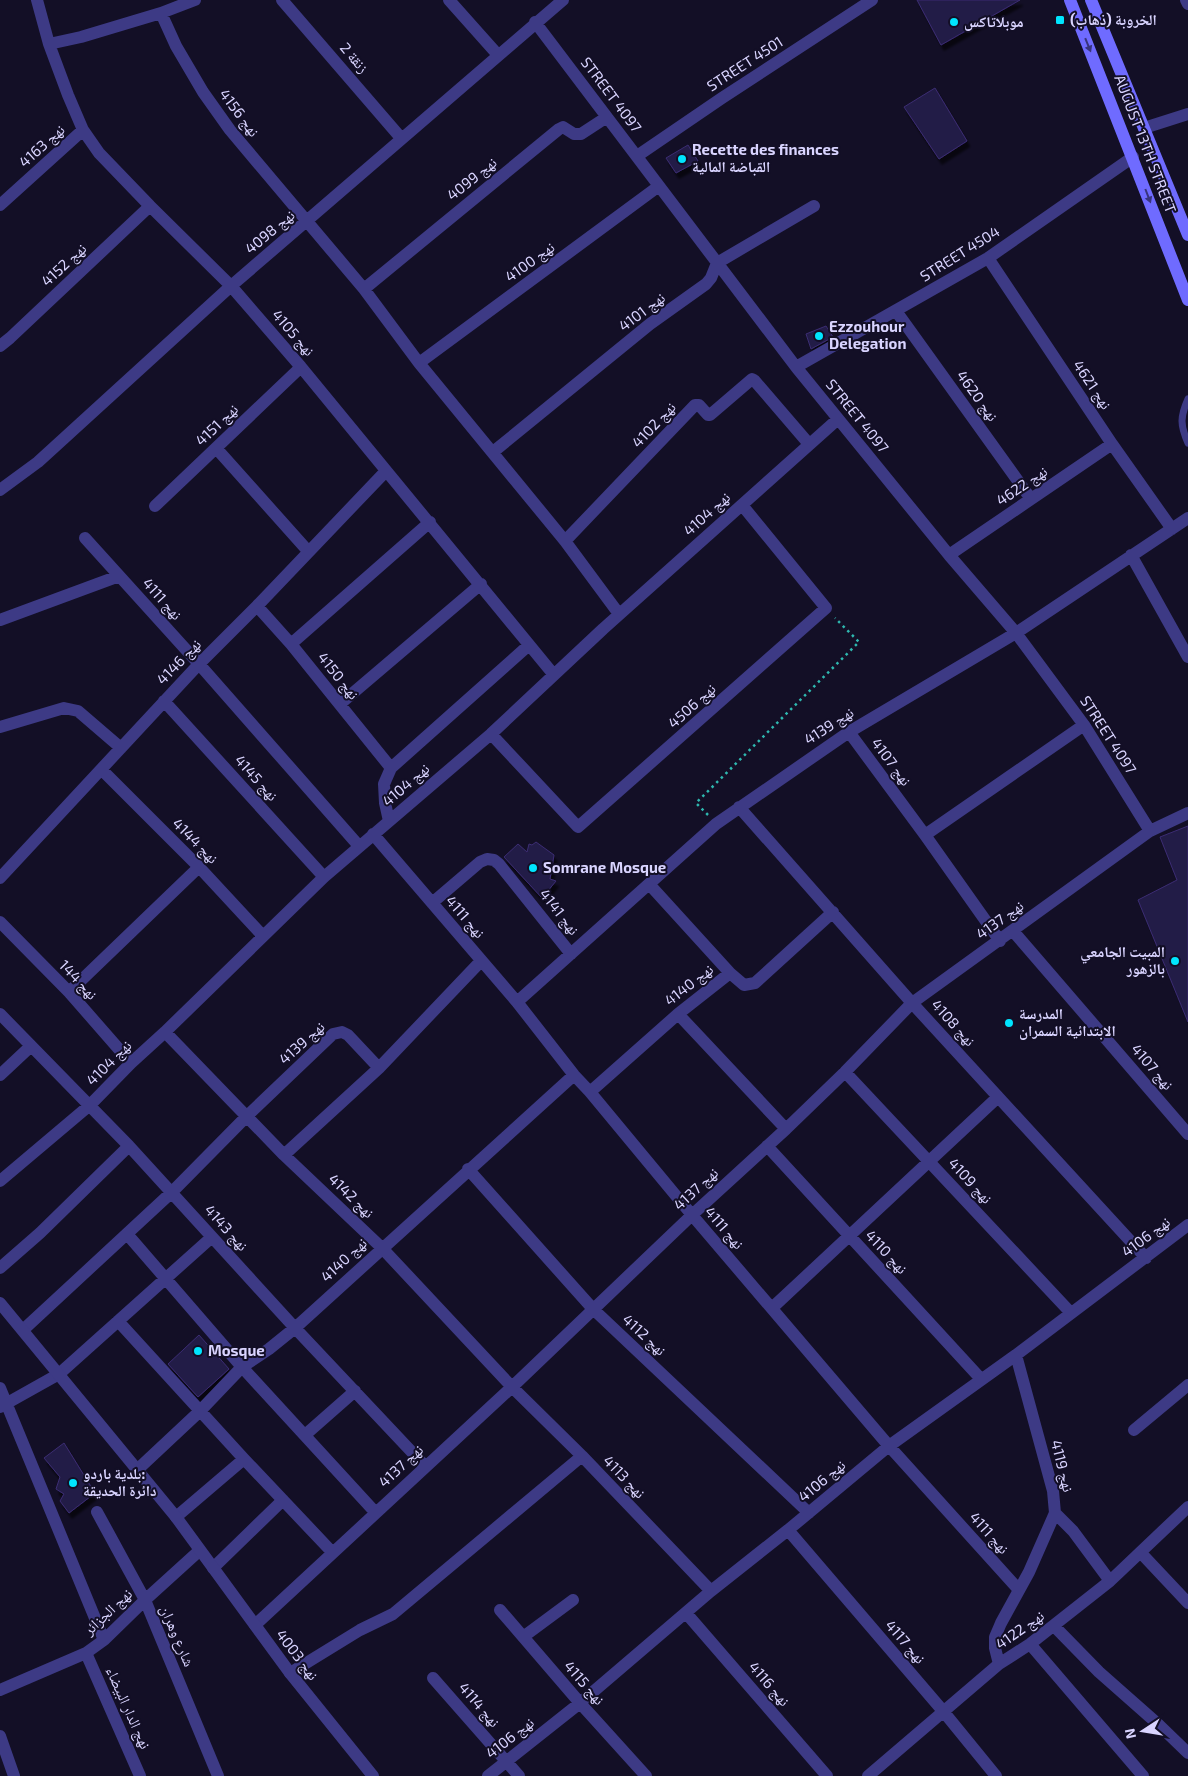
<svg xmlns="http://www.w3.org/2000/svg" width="1188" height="1776" viewBox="0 0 1188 1776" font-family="'Exo 2','Noto Naskh Arabic',sans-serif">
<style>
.building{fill:#241b47;stroke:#3b2d73;filter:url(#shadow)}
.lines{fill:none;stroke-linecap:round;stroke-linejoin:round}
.path{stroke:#2fb8b0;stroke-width:2.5;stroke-dasharray:2.5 4;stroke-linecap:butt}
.service{stroke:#3d3a85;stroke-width:7}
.minor{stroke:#3d3a85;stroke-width:12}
.tertiary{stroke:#3d3a85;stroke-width:12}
.secondary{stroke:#6f6bff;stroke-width:12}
.oneway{fill:#38347d}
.poi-dot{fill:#00e5ff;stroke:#130f26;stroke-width:2}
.labels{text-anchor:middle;stroke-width:4;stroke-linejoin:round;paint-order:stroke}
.poi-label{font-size:15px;font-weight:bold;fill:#d9d4ff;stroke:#130f26;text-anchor:start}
.street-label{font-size:15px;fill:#d9d4ff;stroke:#130f26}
</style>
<defs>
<filter id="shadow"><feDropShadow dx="3" dy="5.5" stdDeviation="1" flood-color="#0009"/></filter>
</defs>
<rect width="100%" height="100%" fill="#130f26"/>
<path class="building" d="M917,0H1020L941,45Z
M935,88L967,141L939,159L904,107Z
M688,145L698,161L676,173L666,158Z
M826,326L833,337L811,349L806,334Z
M1188,826V1022L1138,900L1177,880L1160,837Z
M536,842L554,855L550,879L556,881L542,898L504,857L518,844L527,852L529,844L532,845Z
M199,1335L229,1369L198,1397L168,1364Z
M64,1443L95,1493L69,1513L60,1501L64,1494L56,1489L60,1477L44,1458Z"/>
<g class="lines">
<path class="path" d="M708,815L696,803L859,642L835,618"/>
<path class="service" d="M1188,399C1180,417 1180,425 1188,443"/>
<path class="minor" d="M37,0L49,44L68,95L83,130L99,153L150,206L231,286L301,367L554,675
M282,0L401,138
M449,0L498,55
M1186,0L1188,4
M161,13L176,46L203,92L230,130L364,289L419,363L565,541L619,614
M535,22L796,367L949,555L1016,633L1084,725L1150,831
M49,44L81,37L161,13L195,0
M1144,128L1188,114
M637,156L722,98L872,0
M0,205L83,130
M988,258L1112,444L1172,529
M364,289L559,129L563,127L574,134H581L607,117
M896,311L1031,499
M0,346L10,338L150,206
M419,363L659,186
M796,367L988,258L1133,157
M216,448L308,551
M493,452L650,324L706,284L711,278L717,263L814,206
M0,490L38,462L231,286L563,0
M155,506L301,367
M85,538L199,664L359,846
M565,541L695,405H699L708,415H710L752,379L754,380L809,444
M949,555L1112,444
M1131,555L1188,657
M257,606L291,644L391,768
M0,620L119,576
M291,644L430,522
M164,701L324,877
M340,704L481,584
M0,727L64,708L78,711L121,748
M849,732L925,835L1000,941
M491,734L578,827L826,608L742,505
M102,770L199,867L263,936
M739,807L912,1003L1146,1258
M389,821L385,803L384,784L391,768L529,645
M373,834L517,1002L574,1075L590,1092L692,1215L889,1446L1019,1590
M925,835L1084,725
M0,878L199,664L257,606L386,471
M649,884L730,973
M432,903L480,862L487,859L494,860L499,864L571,954
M0,922L69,992L131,1063
M1013,931L1188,1134
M69,992L199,867
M517,1002L716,824L849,732L1016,633L1188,518
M0,1014L129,1146L295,1328L425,1466
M678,1014L786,1129
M165,1032L284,1155L382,1248L512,1387L582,1456L711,1591
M845,1072L1071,1313
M0,1075L31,1046
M590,1092L678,1014L730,973L744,985L755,983L833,912
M767,1146L981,1379
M284,1155L379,1068L481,961
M468,1169L593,1309L809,1513
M0,1181L90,1105L131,1063L165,1032L324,877L491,734L603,629L838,419
M127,1234L242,1367L375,1512
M0,1268L40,1233L129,1146
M772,1308L998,1097
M118,1321L244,1459L332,1552
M23,1330L172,1192L247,1116L333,1034L342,1032L348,1035L379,1068
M0,1388L104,1640
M0,1407L59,1374L212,1237
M1134,1430L1188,1385
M305,1435L355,1391
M137,1470L200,1411L242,1367L269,1349L295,1328L574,1075
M97,1512L145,1600L218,1776
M1055,1513L1073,1531L1110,1581
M176,1517L244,1459
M788,1530L943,1711L996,1776
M1141,1553L1188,1603
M213,1568L283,1500
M500,1610L580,1703L646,1776
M686,1613L827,1776
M255,1625L512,1387L692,1215L786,1129L845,1072L912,1003L1150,831L1188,813
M1054,1626L1099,1672L1159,1725L1188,1753
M523,1637L573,1600
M1030,1644L1143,1776
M86,1653L140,1776
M999,1664L995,1648V1637L1001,1623L1029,1572L1055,1513L1053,1491L1016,1355
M290,1673L360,1630L393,1614L582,1456
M433,1678L519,1776
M0,1690L86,1653L104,1640L145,1600L199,1551
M0,1736L14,1776
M488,1776L580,1703L711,1591L788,1530L889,1446L1016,1355L1188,1225
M868,1776L999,1664L1030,1644L1110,1581L1188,1507"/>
<path class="tertiary" d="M0,1303L176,1517L290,1673L373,1776"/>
<path class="secondary" d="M1070,0L1188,300
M1091,0L1188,235"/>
</g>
<defs><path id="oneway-solid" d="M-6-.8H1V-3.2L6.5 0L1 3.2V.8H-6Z" transform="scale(1.25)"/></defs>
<g class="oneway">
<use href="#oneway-solid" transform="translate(1088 45) rotate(68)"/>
<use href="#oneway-solid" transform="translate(1148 196) rotate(69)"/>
</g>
<g class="poi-dot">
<rect x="1055" y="15" width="10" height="10" rx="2.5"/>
<circle cx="954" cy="22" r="5"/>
<circle cx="682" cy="159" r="5"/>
<circle cx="819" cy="336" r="5"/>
<circle cx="533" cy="868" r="5"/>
<circle cx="1175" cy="961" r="5"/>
<circle cx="1009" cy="1023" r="5"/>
<circle cx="198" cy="1351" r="5"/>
<circle cx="73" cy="1483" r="5"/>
</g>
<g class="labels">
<g class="poi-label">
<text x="1070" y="25">الخروبة (ذهاب)</text>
<text x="964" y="27">موبلاتاكس</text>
<text x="692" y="155">Recette des finances<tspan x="692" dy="17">القباضة المالية</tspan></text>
<text x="829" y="332">Ezzouhour<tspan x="829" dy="17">Delegation</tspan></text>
<text x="543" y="873">Somrane Mosque</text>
<text x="1165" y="957" text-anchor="end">المبيت الجامعي<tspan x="1165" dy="17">بالزهور</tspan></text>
<text x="1019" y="1019">المدرسة<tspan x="1019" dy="17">الابتدائية السمران</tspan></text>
<text x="208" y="1356">Mosque</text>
<text x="83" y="1479">بلدية باردو:<tspan x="83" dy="17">دائرة الحديقة</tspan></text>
</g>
<g class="street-label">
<text transform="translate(354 58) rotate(49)" y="5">زنقة 2</text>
<text transform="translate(745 64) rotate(-33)" y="5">STREET 4501</text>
<text transform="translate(611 95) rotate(53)" y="5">STREET 4097</text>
<text transform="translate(239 113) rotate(53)" y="5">نهج 4156</text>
<text transform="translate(1145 144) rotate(69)" y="5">AUGUST 13TH STREET</text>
<text transform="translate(42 146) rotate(-42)" y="5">نهج 4163</text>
<text transform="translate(472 179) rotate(-39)" y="5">نهج 4099</text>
<text transform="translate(270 232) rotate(-40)" y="5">نهج 4098</text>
<text transform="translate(960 254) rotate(-32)" y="5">STREET 4504</text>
<text transform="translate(530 262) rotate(-36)" y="5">نهج 4100</text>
<text transform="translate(64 265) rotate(-43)" y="5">نهج 4152</text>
<text transform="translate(642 312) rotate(-37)" y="5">نهج 4101</text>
<text transform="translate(293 333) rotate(49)" y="5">نهج 4105</text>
<text transform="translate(1092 385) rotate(56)" y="5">نهج 4621</text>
<text transform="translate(977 396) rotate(54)" y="5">نهج 4620</text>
<text transform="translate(857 416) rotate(51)" y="5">STREET 4097</text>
<text transform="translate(217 425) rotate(-44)" y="5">نهج 4151</text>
<text transform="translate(654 425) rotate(-47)" y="5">نهج 4102</text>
<text transform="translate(1022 486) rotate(-34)" y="5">نهج 4622</text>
<text transform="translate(707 514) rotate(-42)" y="5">نهج 4104</text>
<text transform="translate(162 599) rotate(48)" y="5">نهج 4111</text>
<text transform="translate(179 662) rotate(-46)" y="5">نهج 4146</text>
<text transform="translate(338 676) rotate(51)" y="5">نهج 4150</text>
<text transform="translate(692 706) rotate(-42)" y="5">نهج 4506</text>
<text transform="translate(829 726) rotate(-33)" y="5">نهج 4139</text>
<text transform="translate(1108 735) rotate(57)" y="5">STREET 4097</text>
<text transform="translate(891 762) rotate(53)" y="5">نهج 4107</text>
<text transform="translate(256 778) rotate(48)" y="5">نهج 4145</text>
<text transform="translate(406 785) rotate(-41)" y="5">نهج 4104</text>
<text transform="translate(195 841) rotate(45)" y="5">نهج 4144</text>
<text transform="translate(559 912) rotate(52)" y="5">نهج 4141</text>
<text transform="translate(465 917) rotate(49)" y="5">نهج 4111</text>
<text transform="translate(1000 920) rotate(-36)" y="5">نهج 4137</text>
<text transform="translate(78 980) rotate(47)" y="5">نهج 144</text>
<text transform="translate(689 985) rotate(-38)" y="5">نهج 4140</text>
<text transform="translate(953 1023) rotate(48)" y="5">نهج 4108</text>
<text transform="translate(302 1043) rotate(-42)" y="5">نهج 4139</text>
<text transform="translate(109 1063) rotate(-45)" y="5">نهج 4104</text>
<text transform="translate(1152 1067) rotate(49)" y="5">نهج 4107</text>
<text transform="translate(970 1181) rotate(47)" y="5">نهج 4109</text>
<text transform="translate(696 1189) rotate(-43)" y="5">نهج 4137</text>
<text transform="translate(351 1196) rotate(44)" y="5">نهج 4142</text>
<text transform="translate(226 1228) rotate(48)" y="5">نهج 4143</text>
<text transform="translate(724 1228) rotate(49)" y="5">نهج 4111</text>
<text transform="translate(1146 1237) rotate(-37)" y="5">نهج 4106</text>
<text transform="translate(886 1252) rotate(47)" y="5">نهج 4110</text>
<text transform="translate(344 1260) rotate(-43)" y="5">نهج 4140</text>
<text transform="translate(644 1335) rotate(43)" y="5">نهج 4112</text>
<text transform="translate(401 1466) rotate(-43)" y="5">نهج 4137</text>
<text transform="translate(1062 1466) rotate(76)" y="5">نهج 4119</text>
<text transform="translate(624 1477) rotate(46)" y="5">نهج 4113</text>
<text transform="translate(822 1481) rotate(-40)" y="5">نهج 4106</text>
<text transform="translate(989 1533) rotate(48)" y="5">نهج 4111</text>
<text transform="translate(108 1612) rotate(-43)" y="5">نهج الجزائر</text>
<text transform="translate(1020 1630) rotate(-35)" y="5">نهج 4122</text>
<text transform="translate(177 1636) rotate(67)" y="5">شارع وهران</text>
<text transform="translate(905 1642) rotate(49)" y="5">نهج 4117</text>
<text transform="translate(297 1655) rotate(53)" y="5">نهج 4003</text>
<text transform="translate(584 1683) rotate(49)" y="5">نهج 4115</text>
<text transform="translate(769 1684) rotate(49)" y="5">نهج 4116</text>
<text transform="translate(479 1705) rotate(49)" y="5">نهج 4114</text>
<text transform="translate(128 1708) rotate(66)" y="5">نهج الدار البيضاء</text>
<text transform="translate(510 1738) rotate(-38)" y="5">نهج 4106</text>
</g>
</g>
<g transform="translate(1143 1731) rotate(258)" stroke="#130f26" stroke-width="4" paint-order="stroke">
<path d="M0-4L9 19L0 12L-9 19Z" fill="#d9d4ff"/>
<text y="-8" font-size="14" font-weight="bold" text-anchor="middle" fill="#d9d4ff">N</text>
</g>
</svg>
